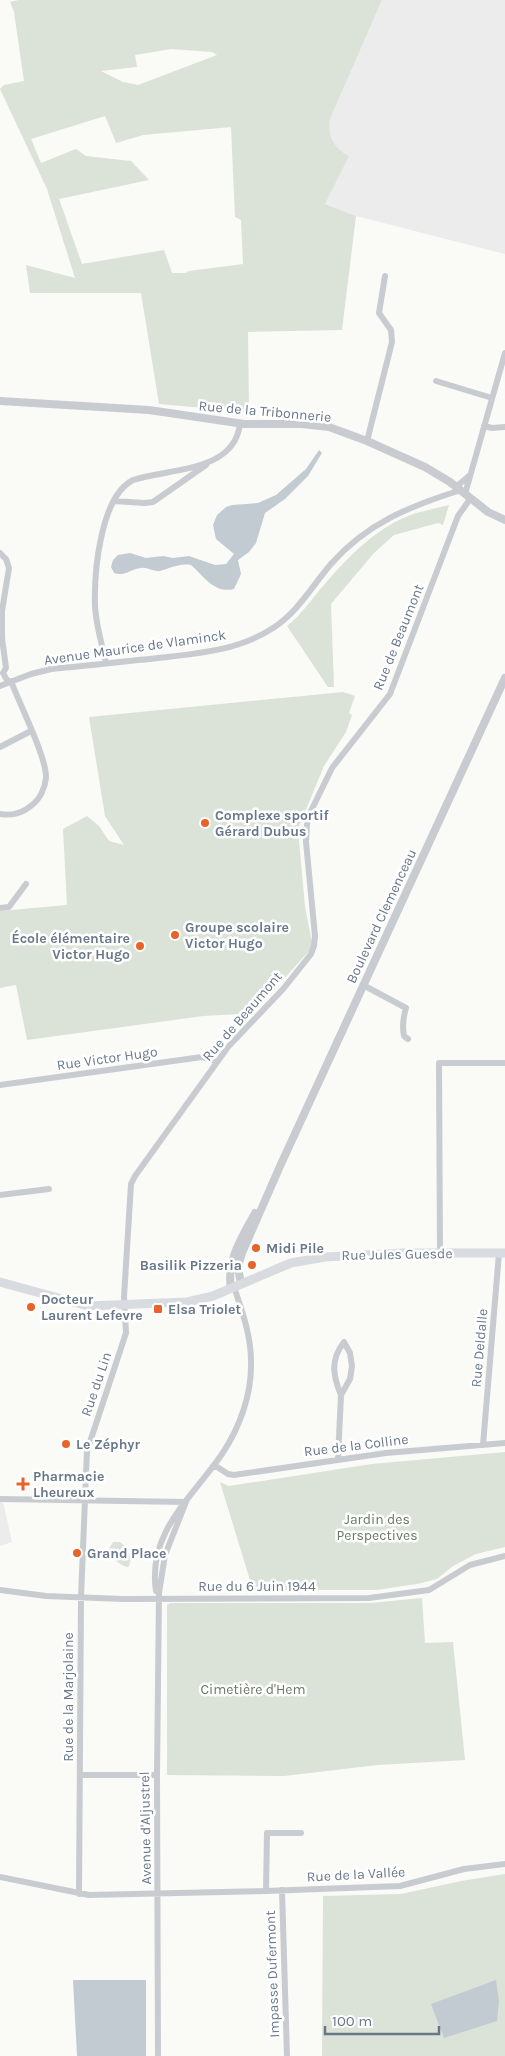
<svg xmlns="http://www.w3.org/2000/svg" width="505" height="2056" viewBox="0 0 505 2056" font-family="Karla,sans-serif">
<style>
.built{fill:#ebeceb}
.green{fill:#dbe2d8;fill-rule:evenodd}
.water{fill:#c2cbd1}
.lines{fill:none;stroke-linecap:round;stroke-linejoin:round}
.minor{stroke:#c8cbcf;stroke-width:6}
.tertiary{stroke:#c8cbcf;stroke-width:8}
.secondary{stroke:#d8dce0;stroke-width:9}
.poi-dot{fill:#e86229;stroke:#fff;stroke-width:2}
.labels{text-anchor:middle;stroke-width:5;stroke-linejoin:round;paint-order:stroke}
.street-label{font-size:14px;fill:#687889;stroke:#fff}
.poi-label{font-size:14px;font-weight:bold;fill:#687889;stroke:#fff;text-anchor:start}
.park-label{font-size:14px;fill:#667a63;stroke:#fff}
</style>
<rect width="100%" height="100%" fill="#fafaf7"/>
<path class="built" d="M382,0H505V254L356,216L325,204L348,156L333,144L328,129L330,119Z
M0,1502H3L12,1542L0,1546Z"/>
<path class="green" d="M19,0H382L330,119C327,136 333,147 349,156L325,204L356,216L342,330L248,332L249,412L159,404L141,293H30L26,265L75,278L47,189L0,89L4,85L24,81L14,12L10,2ZM171,49L212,52L217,55L138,85L123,82L101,71L137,67L135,55ZM105,116L116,143L143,135L231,127L235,217L241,220L243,264L189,271L185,273H172L164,250L82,264L59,199L149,180L131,161L86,156L76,149L41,163L31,139Z
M449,505L443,525L438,523L394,535L374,553L331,604L334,687H328L287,626C302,614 311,600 323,586C349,556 377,526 416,513C427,510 438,508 449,505Z
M343,692L355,696L349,713L352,715L346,732L324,766L298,829L305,907L312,942L311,949L263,1002L241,1014L203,1016L27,1040L16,985L0,988V911L67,905L63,829L87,816L99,826L109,841L124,845L105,816L89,717Z
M505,1452V1547L476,1554L453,1566L437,1579L417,1584L376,1590H253L220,1482L229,1486L372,1464Z
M113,1542H120C128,1548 133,1556 129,1566L127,1567C118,1564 111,1558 109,1549Z
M422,1598L425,1643L453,1642L465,1760L378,1765L284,1776L167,1775V1605L170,1603H370Z
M505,1874V2056H322L323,1896L401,1894L461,1881Z"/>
<path class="water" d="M319,450L322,453L308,476L285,499L265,513L256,543L249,552L238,560L241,574L234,589C214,594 204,576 191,565C179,563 171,568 160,571C154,572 147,567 141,568C131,569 124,577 114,573L111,567L113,560L118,555L130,553L146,558L163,556L173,558L189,556L215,565L226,564L234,554L216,539L213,525L217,515L226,507L232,505L258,503L276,495L306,469Z
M73,1980H146V2056H77Z
M496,1980L499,2001L497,2021L444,2038L431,2004Z"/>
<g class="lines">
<path class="minor" d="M436,381L492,398
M484,426L492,428L505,427
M367,441L392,342L391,330L379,313L385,276
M456,487L470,475
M465,494L505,353
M114,501L145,503L153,502L206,465
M0,553L6,559L9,568L2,611V638L6,668L3,673L8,682
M106,663C102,644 96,626 95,606C94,573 100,497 133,480C169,468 234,473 240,424
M0,686L31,674L51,669C84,666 117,662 149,659C191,654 237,652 273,628C298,612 312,586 331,564C367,523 410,506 461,490
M0,747L31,731
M0,814C11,816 23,813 32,805C40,799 45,788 46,778C47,758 19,703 11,681
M0,908L9,907L26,884
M363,985L406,1008C403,1018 402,1026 404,1036L408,1039
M0,1085L202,1057L217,1062
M0,1195L49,1189
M440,1253L439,1063H505
M483,1445L499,1253
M338,1458L341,1395L350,1379L352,1366L350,1353L344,1342C330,1360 333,1376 341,1395
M214,1465L228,1474L234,1475L386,1453L505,1443
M0,1499L186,1502
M0,1590L46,1596L123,1599L369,1598L429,1590L470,1565L505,1556
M156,1591C147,1532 192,1498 222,1454C240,1427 252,1394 251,1361C251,1335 242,1311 234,1287
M80,1775H157
M0,1877L89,1895L266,1891L400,1886L464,1869L505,1864
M282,1890L287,2056
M266,1891L267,1833H301
M79,1894L81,1597L87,1451L126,1333L124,1297L131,1184L135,1176L228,1047L284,988L311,954L314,946L315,936L306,842L307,824L311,811L332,768L390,694L458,516L470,499
M158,2056L157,1775L159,1593L165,1555L186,1502"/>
<path class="tertiary" d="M0,401L149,410L244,424H302L329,427L367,441L425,467L450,482L488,512L505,520
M241,1284L238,1267L242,1253L281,1164L505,678
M231,1288C226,1260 243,1236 255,1213"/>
<path class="secondary" d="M0,1282L88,1306L187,1302L213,1296L291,1263L325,1257L403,1253H505"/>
</g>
<g class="poi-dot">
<circle cx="205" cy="823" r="5"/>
<circle cx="175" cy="935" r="5"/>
<circle cx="140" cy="946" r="5"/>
<circle cx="256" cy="1248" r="5"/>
<circle cx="252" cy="1265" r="5"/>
<circle cx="31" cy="1307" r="5"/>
<rect x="153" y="1304" width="10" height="10" rx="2.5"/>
<circle cx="66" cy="1444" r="5"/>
<path d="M20.5 1476.5h5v5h5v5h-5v5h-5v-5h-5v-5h5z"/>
<circle cx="77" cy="1553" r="5"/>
</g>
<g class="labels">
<g class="street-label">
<text transform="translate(265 411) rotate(5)" y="5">Rue de la Tribonnerie</text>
<text transform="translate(398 637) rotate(-68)" y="5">Rue de Beaumont</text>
<text transform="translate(135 647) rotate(-8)" y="5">Avenue Maurice de Vlaminck</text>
<text transform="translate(381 916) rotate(-65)" y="5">Boulevard Clemenceau</text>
<text transform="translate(242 1016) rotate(-49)" y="5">Rue de Beaumont</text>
<text transform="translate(107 1058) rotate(-8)" y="5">Rue Victor Hugo</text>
<text transform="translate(397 1254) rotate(-1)" y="5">Rue Jules Guesde</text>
<text transform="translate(479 1348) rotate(-85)" y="5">Rue Deldalle</text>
<text transform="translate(96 1384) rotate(-71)" y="5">Rue du Lin</text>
<text transform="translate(356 1445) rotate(-7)" y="5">Rue de la Colline</text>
<text x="257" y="1591">Rue du 6 Juin 1944</text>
<text transform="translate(68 1697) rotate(-90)" y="5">Rue de la Marjolaine</text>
<text transform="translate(145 1828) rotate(-91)" y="5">Avenue d'Aljustrel</text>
<text transform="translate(356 1874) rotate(-3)" y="5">Rue de la Vallée</text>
<text transform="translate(272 1974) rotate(-92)" y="5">Impasse Dufermont</text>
</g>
<g class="poi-label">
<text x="215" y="820">Complexe sportif<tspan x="215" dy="16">Gérard Dubus</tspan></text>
<text x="185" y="932">Groupe scolaire<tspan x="185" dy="16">Victor Hugo</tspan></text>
<text x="130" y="943" text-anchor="end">École élémentaire<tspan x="130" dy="16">Victor Hugo</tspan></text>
<text x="266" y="1253">Midi Pile</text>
<text x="242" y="1270" text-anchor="end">Basilik Pizzeria</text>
<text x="41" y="1304">Docteur<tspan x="41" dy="16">Laurent Lefevre</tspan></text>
<text x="168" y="1314">Elsa Triolet</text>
<text x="76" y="1449">Le Zéphyr</text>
<text x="33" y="1481">Pharmacie<tspan x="33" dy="16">Lheureux</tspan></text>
<text x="87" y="1558">Grand Place</text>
</g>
<g class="park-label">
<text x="377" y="1524">Jardin des<tspan x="377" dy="16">Perspectives</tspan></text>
<text x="253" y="1694">Cimetière d'Hem</text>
</g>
</g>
<path d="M325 2026v8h114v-8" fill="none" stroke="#687889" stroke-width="2.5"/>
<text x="332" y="2026" font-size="15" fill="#687889" stroke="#ffffff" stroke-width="4" paint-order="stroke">100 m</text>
</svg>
